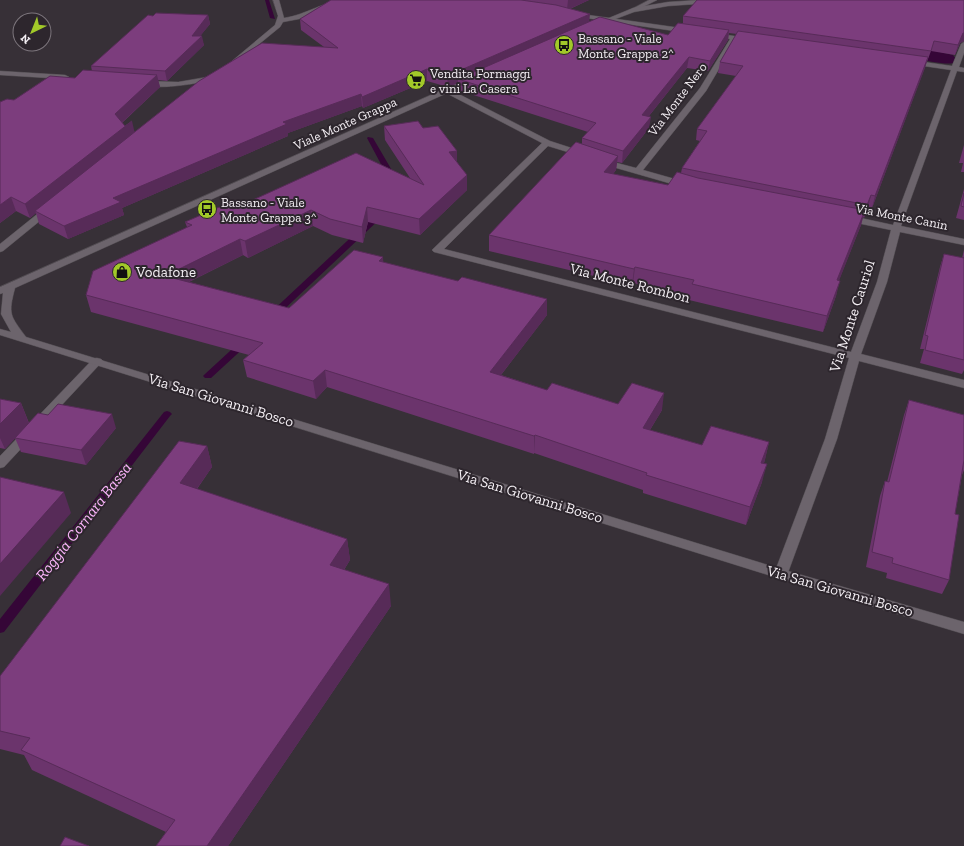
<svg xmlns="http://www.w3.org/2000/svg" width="964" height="846" viewBox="0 0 964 846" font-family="'Zilla Slab',serif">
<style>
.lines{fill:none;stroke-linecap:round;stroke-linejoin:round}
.stream{fill:#350637;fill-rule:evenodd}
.canal{fill:#350637;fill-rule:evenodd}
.minor-casing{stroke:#514c51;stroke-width:1}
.tertiary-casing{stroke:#514c51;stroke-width:1}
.minor{fill:#6c646c;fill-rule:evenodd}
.tertiary{fill:#6c646c;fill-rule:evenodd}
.wall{fill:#6b346c;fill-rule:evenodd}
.shaded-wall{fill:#572b58}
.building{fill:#7c3d7d;stroke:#572b58}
.labels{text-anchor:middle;stroke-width:4;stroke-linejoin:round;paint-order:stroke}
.far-poi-label{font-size:13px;fill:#f4eff4;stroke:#2d262d;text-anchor:start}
.far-street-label{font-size:13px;fill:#f4eff4;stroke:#2d262d}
.poi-label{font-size:15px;fill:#f4eff4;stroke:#2d262d;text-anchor:start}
.street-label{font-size:15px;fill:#f4eff4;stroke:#2d262d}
.water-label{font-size:16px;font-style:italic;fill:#fdb6fd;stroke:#2d262d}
</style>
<rect width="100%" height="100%" fill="#373037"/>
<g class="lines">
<path class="stream" d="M265,0H269L275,19L270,18Z
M368,137L373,138L397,179L396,181H393L389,179L367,138Z
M377,213H380L384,215L275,318H269L268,316L269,314Z
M245,339L248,340L250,342L248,344L211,378H205L203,376L205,374L242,340Z
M167,411L170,412L172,414L170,416L4,632L0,633V619L164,412Z"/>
<path class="canal" d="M889,30L895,31L902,40L922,48L953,55L956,59L953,63C942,66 898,55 889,48C885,45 882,39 880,35L883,31Z"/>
<g class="minor-casing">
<path id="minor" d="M273,0H279L284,18C306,15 325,0 347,0L299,19L283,22L280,27L236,63H232V61L275,25L278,16Z
M649,0H657L635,11L630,10Z
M574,13L688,29L691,31L688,33L572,16L571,15Z
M712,33L749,38L752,40L749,42L736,40L706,91L643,170L689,183L690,185L689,187L686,188L599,163L598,161L602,159L636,168L700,88L730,39L710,36V34Z
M964,42V53L959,67L964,68V72L957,71L901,226L964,239V245L900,232L887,282L861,354L964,380V388L859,361L837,439L786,578L781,579L776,578L774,574L825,439L849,358L434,252L432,250L542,143L446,93L445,91L449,89L550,141L587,153L588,155L584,157L548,146L444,249L851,352L877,282L891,230L847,221L842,218L847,215L893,225L951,70L910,64L907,62L910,60L952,66L961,44Z
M0,71L65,75L69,77L65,79L0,75Z
M214,76L216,77V79C202,83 151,92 139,83L143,81L178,82Z
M49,206L52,207L53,209L52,211L3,251L0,252V244L46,207Z
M97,358L101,359L103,361L101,363L4,467L0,468V456L93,359Z"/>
</g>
<g class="tertiary-casing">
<path id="tertiary" d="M700,0L714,1L711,3L668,6L634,12L597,26L592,25L633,8L668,2Z
M469,78H472L476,80L15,288C8,315 10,315 26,337L781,569L964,622V634L781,579L0,335V329L11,332L1,314L3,293L0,294V287Z"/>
</g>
<use href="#minor" class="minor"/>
<use href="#tertiary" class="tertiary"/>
</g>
<path class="wall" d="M331,0H589L570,9L589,22L668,35L683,23V16L964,0V41L960,43L955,55L931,51L872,208H868L864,218L863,217L861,225L839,280L836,296L823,332L689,300L690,296L633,283L632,285L489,251V235L582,144V138L588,132L458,90V83L448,87L427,81L363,108L362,106L288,133V136L122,208L124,215L68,239L39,224L36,213L30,218L16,211L0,223V102L14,100L75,78L92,71L91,66L208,15L210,24L200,36L204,45L167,81L158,80L160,87L122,123L125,126L135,132L324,47L301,30L300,19ZM729,33L737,34L720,62L718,73L736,76L697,129L696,140L700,141L682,168L681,173L668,185L613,174L616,170L617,162L622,163L649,128V116L687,68L708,71L728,40Z
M384,126L457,151V162L467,190L420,235L368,222L363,243L332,235L313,226L248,258L243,255L189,282L289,308L383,257V262L547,315L501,375L547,390L618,404L662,410L650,430L702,445L769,442L764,463L762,482L746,525L643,493V490L534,453V454L327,387L316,399L247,377L243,360L249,355L91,312L86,295L187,227L185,222L233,209L410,178L385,140Z
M964,145V172H961L963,163H959Z
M964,189V220L956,218Z
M964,250V370L962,374L920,363L924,349H920L940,267L944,254L962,258Z
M0,399L21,403L29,423L116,428L86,465L21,452L15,438L5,449L0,448Z
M909,400L964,415V470L962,475L955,514L949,580L942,594L886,578L887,573L866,567L880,496L885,481L887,482L904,415Z
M207,446L212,467L197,489L347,539L350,560L344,570L391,606L228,846H156L166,832L32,770L24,755L0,749V676Z"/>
<path class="shaded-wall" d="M568,0H589L567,10Z
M590,14L589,24L458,79V83L448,87L447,76Z
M208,15L210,24L193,45L192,36Z
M729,30L728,40L708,71L710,61Z
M963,33H964V41L960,43L955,55L958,45Z
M202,36L204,45L167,81L165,71Z
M689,57L687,68L640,127L642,115Z
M928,57L925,68L872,208L875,196Z
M427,69V81L363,108L362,97Z
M157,75L160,87L118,126L115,114Z
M361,94L362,106L288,133V136L122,208L124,215L68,239L64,226L113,198L283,122Z
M651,117L649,128L622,163L623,151Z
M132,121L135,134L35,211L36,213L30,218L25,204Z
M457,151V166L449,152Z
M618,156L616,170L603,187L604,172Z
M467,175V190L420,235L419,219Z
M871,195L868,208L864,218L867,205Z
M11,197L16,211L0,223V205Z
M367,207L368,222L363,243L362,227Z
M311,210L313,226L248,258L245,241Z
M865,210L861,225L833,296L837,280Z
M240,239L243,255L168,292L165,276Z
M383,257L384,273L379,261Z
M635,267L633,283L632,285L634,269Z
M840,281L836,296L823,332L827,316Z
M547,299V315L490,389V372Z
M325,370L327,387L316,399L313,381Z
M664,393L662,410L640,446L643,428Z
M21,403L29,424L5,449L0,438V424Z
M112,414L116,428L86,465L81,450Z
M535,435L534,453V454V436Z
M769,442L765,460L757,481L761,463Z
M207,446L212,467L186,504L180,483Z
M767,464L762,482L746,525L750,507Z
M64,492L71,513L0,596V564Z
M347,539L350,560L333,587L330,565Z
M389,584L391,606L228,846H207Z"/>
<path class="building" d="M331,0H521L556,5L590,14L447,76L427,69L362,97L361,94L283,122L287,124L113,198L121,202L64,226L35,211L199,81L262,43L338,48L300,19Z
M697,0H964V33H963L958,45L934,41L931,51L683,16Z
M156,13L208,15L192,36H202L165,71L91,66L148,15L153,16Z
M600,17L668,35L678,23L729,30L710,61L689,57L642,115L651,117L623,151L582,138L596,123L458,79Z
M738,31L928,57L875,196L871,195L867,205L682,168L707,131L697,129L743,66L720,62Z
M83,70L157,75L115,114L125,126L132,121L25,204L11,197L0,205V102L7,99L14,100L50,76L75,78Z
M418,121L423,128L438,126L457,151L449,152L467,175L419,219L367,207L362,227L330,219L311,210L245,241L240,239L165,276L289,308L354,250L383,257L379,261L458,281L462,277L547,299L490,372L547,390L552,383L618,404L632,383L664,393L643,428L702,445L711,426L769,442L761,463L767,464L750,507L646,475L647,473L535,435L534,436L325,370L313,381L243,360L263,343L86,295L93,271L192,225L185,222L224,205L233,209L356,153L424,185L384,126Z
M576,142L618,156L604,172L668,185L677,172L698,178L865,210L837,280L840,281L827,316L692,284L694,280L635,267L634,269L489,235Z
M964,193V207L961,206Z
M944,254L964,258V257V360L925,350L928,336L925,335Z
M0,399L21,403L0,424Z
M909,400L964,415V460L955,514L959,515L949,580L892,563L893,558L872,552L885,481L889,482Z
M58,404L112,414L81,450L15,438L38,413L48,415Z
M179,441L207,446L180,483L347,539L330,565L389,584L207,846H156L175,820L21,750L30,738L0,731V676Z
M0,477L64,492L0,564Z
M65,837L89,846H60Z"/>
<defs>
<g id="bus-disc" transform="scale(1)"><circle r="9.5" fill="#a2c929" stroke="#2d262d"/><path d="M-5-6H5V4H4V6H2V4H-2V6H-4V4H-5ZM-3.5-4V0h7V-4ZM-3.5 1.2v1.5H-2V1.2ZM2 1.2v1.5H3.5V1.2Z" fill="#111"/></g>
<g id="supermarket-disc" transform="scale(1)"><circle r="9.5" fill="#a2c929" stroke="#2d262d"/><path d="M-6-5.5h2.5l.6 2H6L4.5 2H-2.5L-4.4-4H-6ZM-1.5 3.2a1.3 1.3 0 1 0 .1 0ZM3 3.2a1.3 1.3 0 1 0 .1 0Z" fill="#111"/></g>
<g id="shop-disc" transform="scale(1)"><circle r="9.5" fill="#a2c929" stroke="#2d262d"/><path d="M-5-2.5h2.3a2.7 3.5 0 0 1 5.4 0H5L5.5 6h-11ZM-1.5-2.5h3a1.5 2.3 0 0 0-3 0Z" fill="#111"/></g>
</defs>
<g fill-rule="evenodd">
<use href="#bus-disc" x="564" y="45"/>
<use href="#supermarket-disc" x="416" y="80"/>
<use href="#bus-disc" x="207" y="209"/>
<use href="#shop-disc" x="122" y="272"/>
</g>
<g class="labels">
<g class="far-poi-label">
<text x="578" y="43">Bassano - Viale<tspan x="578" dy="15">Monte Grappa 2^</tspan></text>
<text x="430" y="78">Vendita Formaggi<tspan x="430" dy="15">e vini La Casera</tspan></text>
<text x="221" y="207">Bassano - Viale<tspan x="221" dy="15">Monte Grappa 3^</tspan></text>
</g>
<g class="far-street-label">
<text transform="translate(677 99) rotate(-53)" y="5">Via Monte Nero</text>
<text transform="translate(345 123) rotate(-24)" y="5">Viale Monte Grappa</text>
<text transform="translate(902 216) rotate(11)" y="5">Via Monte Canin</text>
</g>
<g class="poi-label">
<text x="136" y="277">Vodafone</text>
</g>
<g class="street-label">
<text transform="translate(630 283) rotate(14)" y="5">Via Monte Rombon</text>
<text transform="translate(852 316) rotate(-72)" y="5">Via Monte Cauriol</text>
<text transform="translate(221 400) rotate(17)" y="5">Via San Giovanni Bosco</text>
<text transform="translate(530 496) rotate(17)" y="5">Via San Giovanni Bosco</text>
<text transform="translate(840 591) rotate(16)" y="5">Via San Giovanni Bosco</text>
</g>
<g class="water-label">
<text transform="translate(83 521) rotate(-52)" y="6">Roggia Cornara Bassa</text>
</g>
</g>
<g transform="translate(32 32) rotate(223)"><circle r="19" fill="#2d262d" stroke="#7d767d"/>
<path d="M0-3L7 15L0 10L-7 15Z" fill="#a2c929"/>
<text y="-6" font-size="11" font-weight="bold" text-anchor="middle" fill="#f4eff4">N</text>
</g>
</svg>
